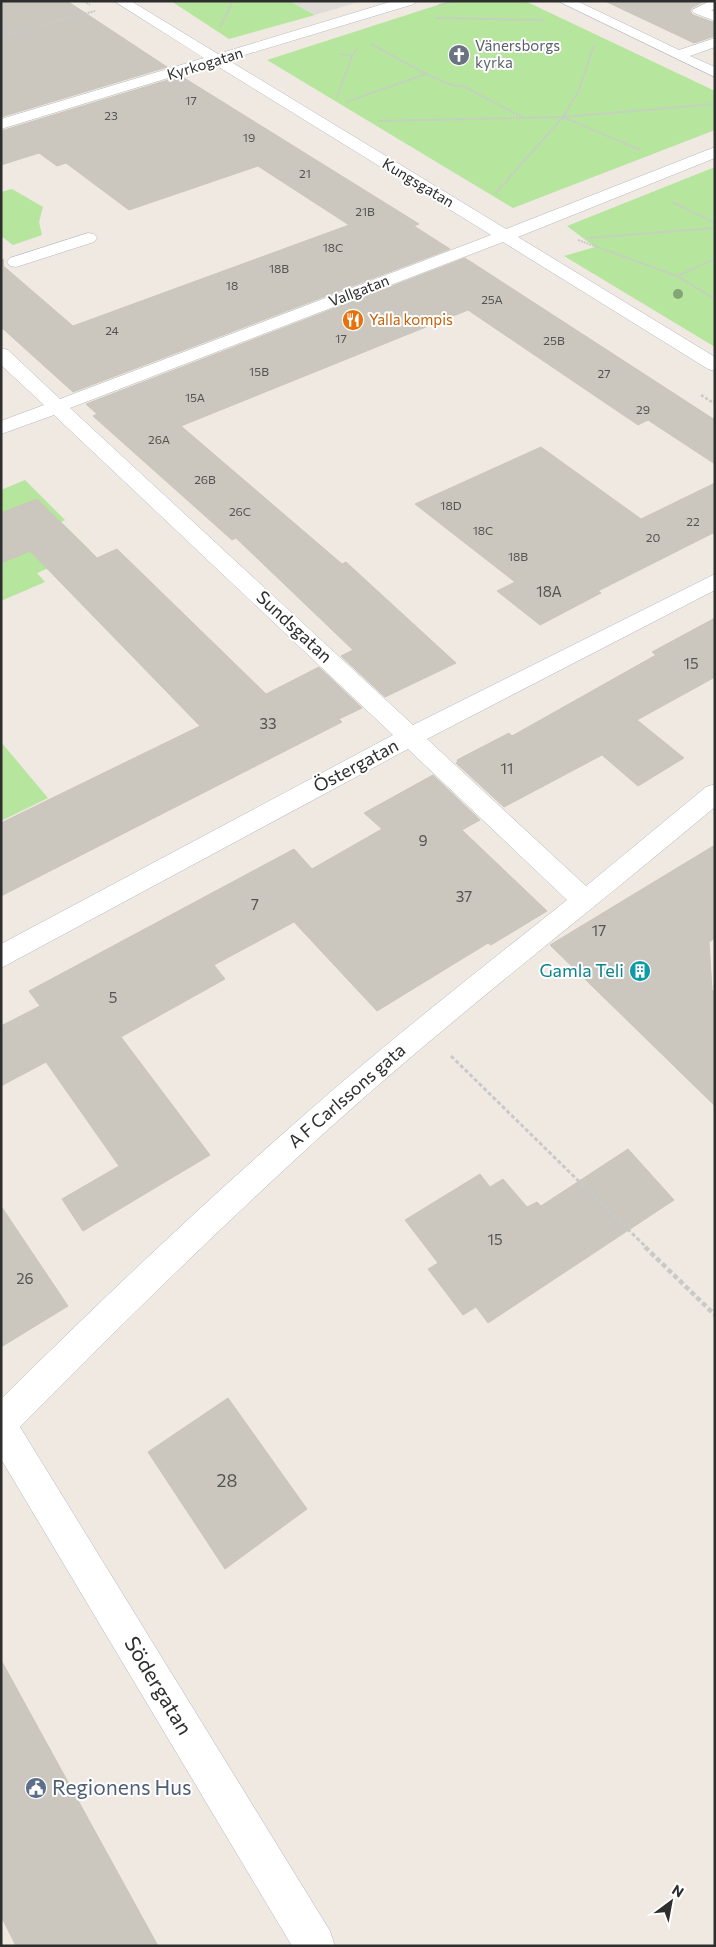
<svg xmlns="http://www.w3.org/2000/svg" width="716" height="1947" viewBox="0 0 716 1947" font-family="Commissioner,sans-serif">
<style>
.green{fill:#b6e59e}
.plaza{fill:#dfdcd8}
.building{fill:#cbc7bf;stroke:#cbc5ba}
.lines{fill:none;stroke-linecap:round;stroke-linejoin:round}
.minor-tunnel{stroke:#c8c4bd;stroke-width:16;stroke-dasharray:16 8;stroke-linecap:butt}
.minor-casing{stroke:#b4b7c1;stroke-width:1}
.path-far3{stroke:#c9c9c9;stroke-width:2;stroke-dasharray:2 1;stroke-linecap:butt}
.path-far2{stroke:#c9c9c9;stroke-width:2.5;stroke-dasharray:3 2;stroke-linecap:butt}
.path-far1{stroke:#c9c9c9;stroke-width:3;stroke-dasharray:4 2.5;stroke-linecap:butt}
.path{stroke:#c9c9c9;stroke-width:4.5;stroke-dasharray:5 3;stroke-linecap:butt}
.minor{fill:#fff;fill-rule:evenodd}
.tree{fill:#84a574}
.labels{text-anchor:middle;stroke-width:4;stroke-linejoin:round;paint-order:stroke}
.far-number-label{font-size:12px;fill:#555452}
.far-worship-label{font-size:15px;fill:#5b616d;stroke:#fff;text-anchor:start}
.far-street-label{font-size:15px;fill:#2e2e2e;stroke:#fff}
.far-food-label{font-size:15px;fill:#c56008;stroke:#fff;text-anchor:start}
.number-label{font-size:15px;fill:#555452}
.street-label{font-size:18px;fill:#2e2e2e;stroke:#fff}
.culture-label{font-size:18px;fill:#0d838f;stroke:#fff;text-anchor:end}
.near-number-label{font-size:18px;fill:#555452}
.near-street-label{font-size:21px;fill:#2e2e2e;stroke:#fff}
.near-service-label{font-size:21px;fill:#4e5e75;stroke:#fff;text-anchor:start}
</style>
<rect width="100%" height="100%" fill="#efe9e1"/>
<path class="green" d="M171,1H290L315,15L229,39Z
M450,1H525L715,91V130L513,208L267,60Z
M715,167V347L564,256L595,247L567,226Z
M12,189L43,207L39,222L42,235L13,245L1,236V192Z
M25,480L65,520L61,522L90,550L37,573L45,582L1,601V490Z
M1,742L48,798L1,821Z"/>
<path class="plaza" d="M290,1H362L315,15Z"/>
<path class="building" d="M1,1H67L167,67L1,117Z
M605,1H705L691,8L690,11L693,15L715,23V36L694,43Z
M181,76L419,224L414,226L450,249L73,392L1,327V264L73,326L349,225L258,166L129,210L66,163L57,166L39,153L1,165V131Z
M465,258L715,420V464L648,420L638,425L468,310L181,426L342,564L346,562L456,663L385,697L341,656L353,650L236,538L232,540L93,416L97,414L86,404Z
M541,447L641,519L715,483V532L598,591L601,593L540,625L497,591L515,582L415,504Z
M37,499L97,558L117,549L266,694L319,667L362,708L339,719L342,722L1,896V823L200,726L30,551L1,563V513Z
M715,618V677L637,720L684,758L638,786L602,755L504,807L456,763L458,762L457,760L509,733L512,736L656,655L652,652Z
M433,775L480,820L462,830L547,911L491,945L488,943L377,1011L294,922L214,965L225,979L121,1037L210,1155L83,1231L62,1199L119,1166L46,1062L1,1086V1026L40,1006L29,991L294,849L312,869L382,829L364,813Z
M715,845V938L709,942L712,990L715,993V1106L550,945Z
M628,1149L674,1200L488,1323L476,1307L463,1315L428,1269L438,1263L405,1220L480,1174L490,1187L503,1179L527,1207L537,1202L541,1206Z
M1,1206L68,1306L1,1347Z
M228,1398L307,1509L225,1569L148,1452Z
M1,1660L158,1946H16L1,1916Z"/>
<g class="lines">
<path class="minor-tunnel" d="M1,267H4"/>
<g class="minor-casing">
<path id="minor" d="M114,1H131L218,54L393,1H416L414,4L228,60L506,229L715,147V158L518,237L715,357V371L708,369L503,242L70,408L413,725L715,574V590L427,739L586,886L706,787L715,784V807C585,916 449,1020 323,1134C219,1229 118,1327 20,1427L330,1931L335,1946H292L1,1459V1399C99,1302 199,1207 303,1116C388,1041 478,971 567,900L408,749L1,968V944L393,735L54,415L1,434V421L44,405L1,365V348L8,350L60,399L491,235L214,64L1,129V119L204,58Z
M558,1H577L679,50L715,38V47L690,56L715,67V77Z
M710,1H715V9L711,10L715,12V21L694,13L692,10Z
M88,233L94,234L97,238L94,242L16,267L10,266L7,262L10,258Z"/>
</g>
<path class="path-far3" d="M84,1L90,5
M439,5L453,1
M435,18L544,20
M220,27L233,1
M1,37L95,11
M371,44L426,74L451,85L463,86L522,117
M340,54L352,56
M337,97L352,56L358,47
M346,102L426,74
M563,117L640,150
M378,121L563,117L579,90L594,45
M495,194L563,117L715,104
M672,202L715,223
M587,238L715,228
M578,240L677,276L715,299
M677,276L715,259"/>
<path class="path-far2" d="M701,395L715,404"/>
<path class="path-far1" d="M451,1056L647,1248"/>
<path class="path" d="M645,1247L715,1315"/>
<use href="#minor" class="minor"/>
</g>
<circle class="tree" cx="678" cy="294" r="5"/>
<defs>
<g id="church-disc" transform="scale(1.125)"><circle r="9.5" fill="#6b7280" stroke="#fff"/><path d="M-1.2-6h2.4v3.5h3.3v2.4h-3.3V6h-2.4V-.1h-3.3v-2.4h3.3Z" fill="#fff"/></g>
<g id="restaurant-disc" transform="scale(1.125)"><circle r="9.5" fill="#e8710a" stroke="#fff"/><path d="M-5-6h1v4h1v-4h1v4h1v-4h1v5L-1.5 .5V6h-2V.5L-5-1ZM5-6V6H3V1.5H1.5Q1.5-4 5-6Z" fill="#fff"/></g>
<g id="building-disc" transform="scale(1.125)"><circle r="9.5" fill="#0f9aa8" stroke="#fff"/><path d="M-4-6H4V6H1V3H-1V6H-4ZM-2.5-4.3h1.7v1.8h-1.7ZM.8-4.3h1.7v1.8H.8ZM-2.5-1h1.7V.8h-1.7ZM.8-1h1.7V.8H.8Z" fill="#fff"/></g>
<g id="civic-disc" transform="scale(1.125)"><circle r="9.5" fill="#5c6f8a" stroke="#fff"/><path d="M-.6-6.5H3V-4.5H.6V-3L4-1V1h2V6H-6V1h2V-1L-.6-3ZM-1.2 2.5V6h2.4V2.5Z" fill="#fff"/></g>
</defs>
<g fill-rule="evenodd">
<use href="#church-disc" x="459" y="55"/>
<use href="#restaurant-disc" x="353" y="320"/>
<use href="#building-disc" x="640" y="971"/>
<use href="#civic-disc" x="36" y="1788"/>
</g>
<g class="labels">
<g class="far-number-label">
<text x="191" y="105">17</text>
<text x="111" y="120">23</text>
<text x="249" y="142">19</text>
<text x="305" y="178">21</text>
<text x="365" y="216">21B</text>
<text x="333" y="252">18C</text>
<text x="279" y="273">18B</text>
<text x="232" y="290">18</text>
<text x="492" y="304">25A</text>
<text x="112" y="335">24</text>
<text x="341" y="343">17</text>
<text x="554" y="345">25B</text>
<text x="259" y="376">15B</text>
<text x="604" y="378">27</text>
<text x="195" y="402">15A</text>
<text x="643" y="414">29</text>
<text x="159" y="444">26A</text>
<text x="205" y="484">26B</text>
<text x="451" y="510">18D</text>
<text x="240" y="516">26C</text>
<text x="693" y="526">22</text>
<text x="483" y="535">18C</text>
<text x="653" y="542">20</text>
<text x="518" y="561">18B</text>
</g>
<g class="far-worship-label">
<text x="475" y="51">Vänersborgs<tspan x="475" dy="17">kyrka</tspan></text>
</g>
<g class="far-street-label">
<text transform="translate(205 64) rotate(-17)" y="5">Kyrkogatan</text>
<text transform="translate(418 183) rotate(31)" y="5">Kungsgatan</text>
<text transform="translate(359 291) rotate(-21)" y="5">Vallgatan</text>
</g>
<g class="far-food-label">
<text x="369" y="325">Yalla kompis</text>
</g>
<g class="number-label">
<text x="549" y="597">18A</text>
<text x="691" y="669">15</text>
<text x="268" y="729">33</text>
<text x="507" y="774">11</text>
<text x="423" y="846">9</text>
<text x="464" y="902">37</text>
<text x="255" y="910">7</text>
<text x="599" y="936">17</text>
<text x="113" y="1003">5</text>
<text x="495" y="1245">15</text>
<text x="25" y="1284">26</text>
</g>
<g class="street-label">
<text transform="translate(294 627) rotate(43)" y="6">Sundsgatan</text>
<text transform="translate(356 766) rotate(-28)" y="6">Östergatan</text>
<text transform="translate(347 1096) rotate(-41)" y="6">A F Carlssons gata</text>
</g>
<g class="culture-label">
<text x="624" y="977">Gamla Teli</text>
</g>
<g class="near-number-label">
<text x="227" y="1487">28</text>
</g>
<g class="near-street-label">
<text transform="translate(158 1686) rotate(59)" y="7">Södergatan</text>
</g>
<g class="near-service-label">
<text x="52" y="1795">Regionens Hus</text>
</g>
</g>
<rect width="716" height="1947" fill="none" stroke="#2e2e2e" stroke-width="5"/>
<g transform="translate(671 1902) rotate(32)" stroke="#ffffff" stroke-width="4" paint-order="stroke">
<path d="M0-4L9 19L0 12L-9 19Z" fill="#2e2e2e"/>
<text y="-8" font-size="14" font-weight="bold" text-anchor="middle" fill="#2e2e2e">N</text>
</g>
</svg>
